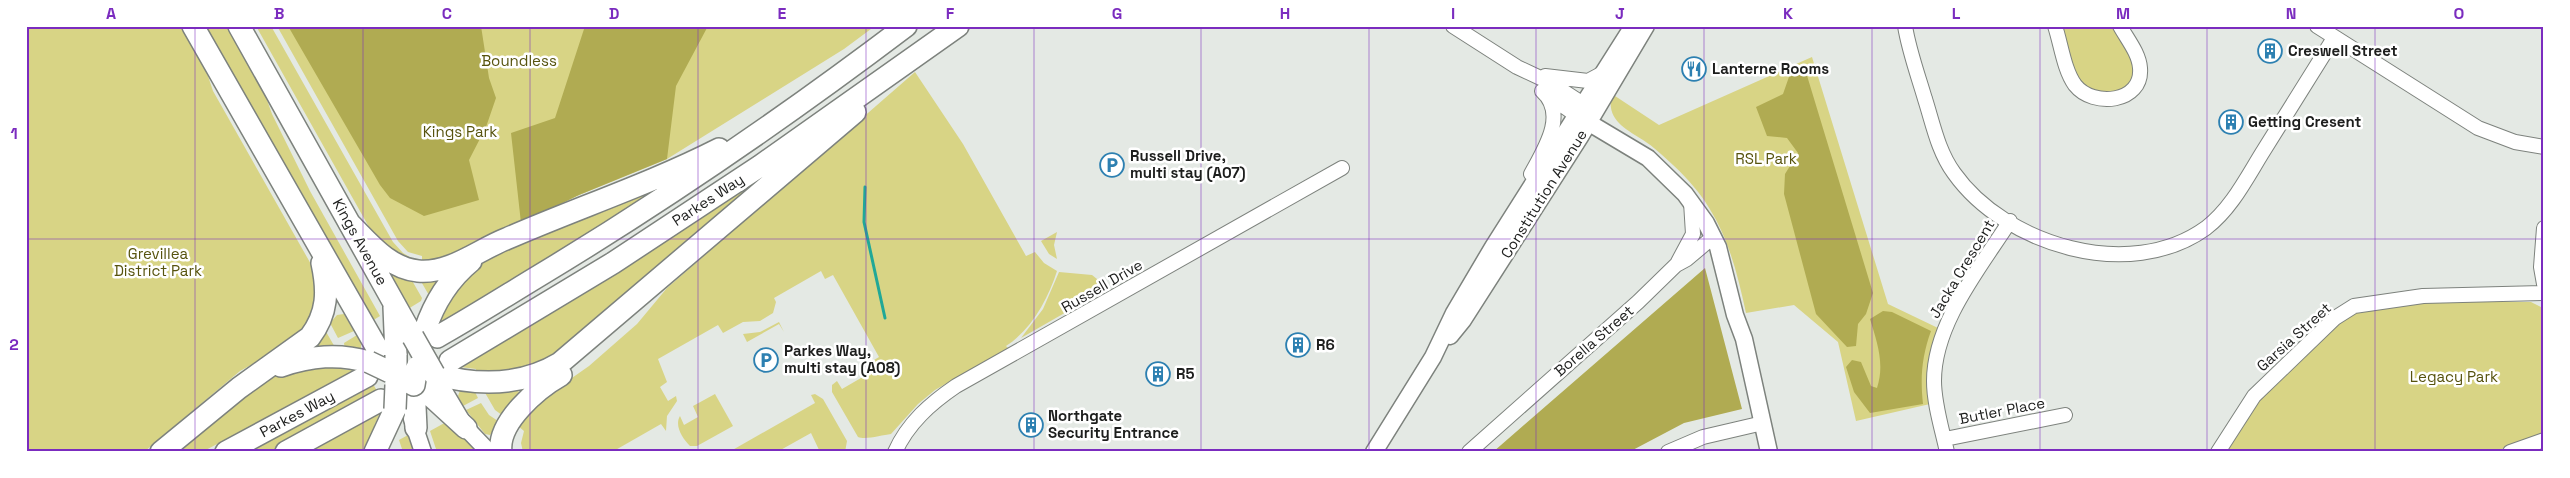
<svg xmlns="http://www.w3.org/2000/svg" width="2570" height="478" viewBox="0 0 2570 478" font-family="'Space Grotesk',sans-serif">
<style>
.green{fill:#d8d485}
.forest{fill:#b0ab52}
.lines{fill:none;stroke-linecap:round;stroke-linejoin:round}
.stream{stroke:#21a897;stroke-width:3}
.minor-casing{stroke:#7d827d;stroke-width:16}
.tertiary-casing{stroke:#7d827d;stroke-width:19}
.primary-casing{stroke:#7d827d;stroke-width:24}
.minor{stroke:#fff;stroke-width:14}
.tertiary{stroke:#fff;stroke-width:16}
.primary{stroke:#fff;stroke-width:21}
.primary-bridge-casing{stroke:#7d827d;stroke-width:24;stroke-linecap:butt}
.primary-bridge{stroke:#fff;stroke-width:21}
.grid{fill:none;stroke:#7b2cbf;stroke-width:1;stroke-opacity:0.55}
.labels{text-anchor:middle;stroke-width:5;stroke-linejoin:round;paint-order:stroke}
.poi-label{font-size:15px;font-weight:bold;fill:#1d1e1d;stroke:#fff;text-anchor:start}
.park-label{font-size:15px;fill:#57530e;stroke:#fff}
.street-label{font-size:15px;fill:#1d1e1d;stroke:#fff}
.neatline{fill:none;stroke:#7b2cbf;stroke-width:2}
.grid-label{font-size:16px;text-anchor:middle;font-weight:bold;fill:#7b2cbf}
</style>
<rect width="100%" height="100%" fill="#e4e9e4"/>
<path class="green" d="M26,26H185L202,58L213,91L312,266L318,286L311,322L288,345L240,371L144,452H26Z
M201,26H230L261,83L272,114L310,191L380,316L372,321Z
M256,26H271L393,242L403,253L415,260L409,262L374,236Z
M277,26H875L844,49L667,159L579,195L449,259L422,264V256L408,252L398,241Z
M2061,26H2113C2121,40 2136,58 2134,75C2130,102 2088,94 2077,78C2068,65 2066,42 2061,26Z
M1812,57L1888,304L1938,328L1929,365L1930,404L1856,421L1838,342L1794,305L1746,313C1733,253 1720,208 1673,165C1663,156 1654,147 1643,140C1626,129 1605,119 1612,94L1659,125Z
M915,72L963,144L1026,256L1035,252L1044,263L1057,271C1048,299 1032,329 1006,346L1008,348L935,390L918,404L891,434C882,435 866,440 858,437L832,392V385L837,381L842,389L873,371L869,363L879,357L833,275L825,279L821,271L774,298L776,302L773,313L760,321L743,322L723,333L718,325L658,359L667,382L660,387L668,401L676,396L677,401L667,416L666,431L661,424L612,452H523L521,443L524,431L518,426L532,406L589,366L637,324L667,288Z
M755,181L758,185L574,344L536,367L476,375V369L460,367L600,283Z
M663,187L438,326V308L490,253Z
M1057,232L1054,245L1057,259L1049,254L1041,241Z
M386,268L410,277L422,298L421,301L408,309Z
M1059,272L1092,275L1102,283L1103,291L1021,338L1043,309Z
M419,278L436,282L430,297Z
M2531,302L2541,307L2544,312V434L2493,452H2227L2260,400L2348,316C2383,297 2487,302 2531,302Z
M344,314L354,331L338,338L330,323L337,315Z
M779,322L784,332L779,324L747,342L743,334L760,332Z
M325,330L336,349L317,347L316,343Z
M357,335L361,344V348L345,350L344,343Z
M342,363V369L356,371L202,452H174L251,389L282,371Z
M371,381L379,394L272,452H238Z
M460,390H474L478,398L463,406L458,396Z
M518,390L520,395L506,418L495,410L484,391Z
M715,394L733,426L697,446H690C683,439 674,426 680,416L684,425L698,417L693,406Z
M815,394L823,399L847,441L845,452H820L811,433L777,452H729L815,403L811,395Z
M481,403L489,415L501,423L490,435L485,434L466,410Z
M380,413L374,426L380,429L365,452H307Z
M448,421L480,452H437L430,431Z
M408,435L414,452H403L399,440Z"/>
<path class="forest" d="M288,26H481L489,78L496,98L486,127L469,160L479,200L424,216L390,198L380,185Z
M585,26H708L676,86L667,159L579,195L521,223L511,133L555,118Z
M1805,69L1873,293L1866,314L1858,324L1856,346L1847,347L1816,314L1784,194L1785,174L1798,153L1787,138L1767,136L1756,107L1783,94L1790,74Z
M1705,268L1742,409L1684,423L1629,452H1493Z
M1883,311L1892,312L1931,331C1922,356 1920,377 1923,404L1870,413L1854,392L1846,367L1852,360L1861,362L1871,386L1877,388C1885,364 1877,342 1870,319Z"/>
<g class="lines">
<path class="stream" d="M865,187L864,222L885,318"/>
<g class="minor-casing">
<path id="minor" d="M1453,26L1517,67L1549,82L1583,104
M1905,26C1909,51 1918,75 1925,99C1933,124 1938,151 1954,173C2005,245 2130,283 2206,228C2232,208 2247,177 2264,150C2288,112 2311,75 2334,38
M2055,26C2061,44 2064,70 2075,85C2093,108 2143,103 2140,68C2139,53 2127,39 2120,26
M2317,26L2478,128L2515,142L2544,147
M1545,76L1588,81L1603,73
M1549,96L1576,115
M1531,174C1544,150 1568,114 1542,91
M2544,228L2541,267L2544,284
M1678,262L1693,234L1691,202
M1945,439L2065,415
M895,452C908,423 931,403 956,386L1342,168
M1469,452L1638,302L1676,265L1687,259L1713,237
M1668,452L1703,437L1763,423
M1947,452C1942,429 1934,404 1934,381C1934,323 1980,268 2010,221
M2218,452L2254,396L2335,318L2354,306L2423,296L2544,293
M2510,452L2544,440"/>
</g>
<g class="tertiary-casing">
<path id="tertiary" d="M1576,115L1648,158L1685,194L1706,223L1718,247L1735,315L1744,339L1769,452
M1450,336L1463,320L1580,137L1646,26
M434,374L466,428L489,452
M412,419L423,452
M1374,452L1433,357L1454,313L1493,247L1633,26"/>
</g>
<g class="primary-casing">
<path id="primary" d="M193,26L381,355
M239,26L413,337
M351,225C370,244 389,268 418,271C450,274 478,250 506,239C577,208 650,184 719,149
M394,307L396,355
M425,330C434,303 449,279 471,261
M437,337C471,318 504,297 537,277C665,200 787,116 906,26
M450,361L613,263L760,166L958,26
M281,366C311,356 338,353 369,362
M434,374C477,386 520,387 560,363L855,112
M416,428L414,385L431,396L466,428
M161,452L239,388L310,337C328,313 328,291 322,263
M226,452L367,376
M286,452L381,400
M375,452L395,409
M501,452C497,422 538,388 561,375"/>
</g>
<use href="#minor" class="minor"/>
<use href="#tertiary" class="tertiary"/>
<use href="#primary" class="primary"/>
<g class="primary-bridge-casing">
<path id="primary-bridge" d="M413,337L434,374
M396,355V375L414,385L417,367
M369,362L390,372
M395,409L396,385"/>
</g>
<use href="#primary-bridge" class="primary-bridge"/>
</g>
<path class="grid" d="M195,26V452M363,26V452M530,26V452M698,26V452M866,26V452M1034,26V452M1201,26V452M1369,26V452M1536,26V452M1704,26V452M1872,26V452M2040,26V452M2207,26V452M2375,26V452M26,239H2544"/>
<defs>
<g id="building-ring" transform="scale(1.25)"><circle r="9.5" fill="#fff" stroke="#2d80b1" stroke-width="1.5"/><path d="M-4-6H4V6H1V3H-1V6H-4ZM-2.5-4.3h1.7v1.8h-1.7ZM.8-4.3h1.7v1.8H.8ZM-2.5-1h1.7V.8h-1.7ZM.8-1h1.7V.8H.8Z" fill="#2d80b1"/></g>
<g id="restaurant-ring" transform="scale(1.25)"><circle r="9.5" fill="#fff" stroke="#2d80b1" stroke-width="1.5"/><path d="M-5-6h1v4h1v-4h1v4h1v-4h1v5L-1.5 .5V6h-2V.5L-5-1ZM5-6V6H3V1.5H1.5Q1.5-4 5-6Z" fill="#2d80b1"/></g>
<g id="parking-ring" transform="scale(1.25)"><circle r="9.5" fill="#fff" stroke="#2d80b1" stroke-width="1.5"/><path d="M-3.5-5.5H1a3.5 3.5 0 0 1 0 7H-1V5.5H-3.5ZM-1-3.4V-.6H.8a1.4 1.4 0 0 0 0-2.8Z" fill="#2d80b1"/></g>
</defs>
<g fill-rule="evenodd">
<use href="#building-ring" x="2270" y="51"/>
<use href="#restaurant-ring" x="1694" y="69"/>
<use href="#building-ring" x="2231" y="122"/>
<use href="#parking-ring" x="1112" y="165"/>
<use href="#building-ring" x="1298" y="345"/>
<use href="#parking-ring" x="766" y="360"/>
<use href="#building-ring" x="1158" y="374"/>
<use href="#building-ring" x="1031" y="425"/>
</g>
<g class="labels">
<g class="poi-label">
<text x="2288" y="56">Creswell Street</text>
<text x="1712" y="74">Lanterne Rooms</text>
<text x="2248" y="127">Getting Cresent</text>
<text x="1130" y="161">Russell Drive,<tspan x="1130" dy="17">multi stay (A07)</tspan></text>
<text x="1316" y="350">R6</text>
<text x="784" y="356">Parkes Way,<tspan x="784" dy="17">multi stay (A08)</tspan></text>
<text x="1176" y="379">R5</text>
<text x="1048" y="421">Northgate<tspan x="1048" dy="17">Security Entrance</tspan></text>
</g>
<g class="park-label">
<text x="519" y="66">Boundless</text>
<text x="460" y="137">Kings Park</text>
<text x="1766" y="164">RSL Park</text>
<text x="158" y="259">Grevillea<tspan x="158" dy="17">District Park</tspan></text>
<text x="2454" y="382">Legacy Park</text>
</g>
<g class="street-label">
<text transform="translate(1544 194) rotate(-58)" y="5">Constitution Avenue</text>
<text transform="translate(708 200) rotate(-33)" y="5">Parkes Way</text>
<text transform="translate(360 242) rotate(61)" y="5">Kings Avenue</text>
<text transform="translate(1962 269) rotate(-59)" y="5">Jacka Crescent</text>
<text transform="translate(1102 286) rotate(-30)" y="5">Russell Drive</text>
<text transform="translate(2294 337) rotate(-42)" y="5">Garsia Street</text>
<text transform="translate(1594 341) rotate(-41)" y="5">Borella Street</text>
<text transform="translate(2002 411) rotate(-11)" y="5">Butler Place</text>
<text transform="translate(297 414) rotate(-28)" y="5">Parkes Way</text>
</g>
</g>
<rect width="2570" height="478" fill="none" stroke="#ffffff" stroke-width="55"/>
<rect x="28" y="28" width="2514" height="422" class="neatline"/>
<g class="grid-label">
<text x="111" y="19">A</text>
<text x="279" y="19">B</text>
<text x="447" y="19">C</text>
<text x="614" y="19">D</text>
<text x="782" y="19">E</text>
<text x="950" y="19">F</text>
<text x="1117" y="19">G</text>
<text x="1285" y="19">H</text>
<text x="1453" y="19">I</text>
<text x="1620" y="19">J</text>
<text x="1788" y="19">K</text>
<text x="1956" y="19">L</text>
<text x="2123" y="19">M</text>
<text x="2291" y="19">N</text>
<text x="2459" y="19">O</text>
<text x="14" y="139">1</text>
<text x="14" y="350">2</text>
</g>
</svg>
